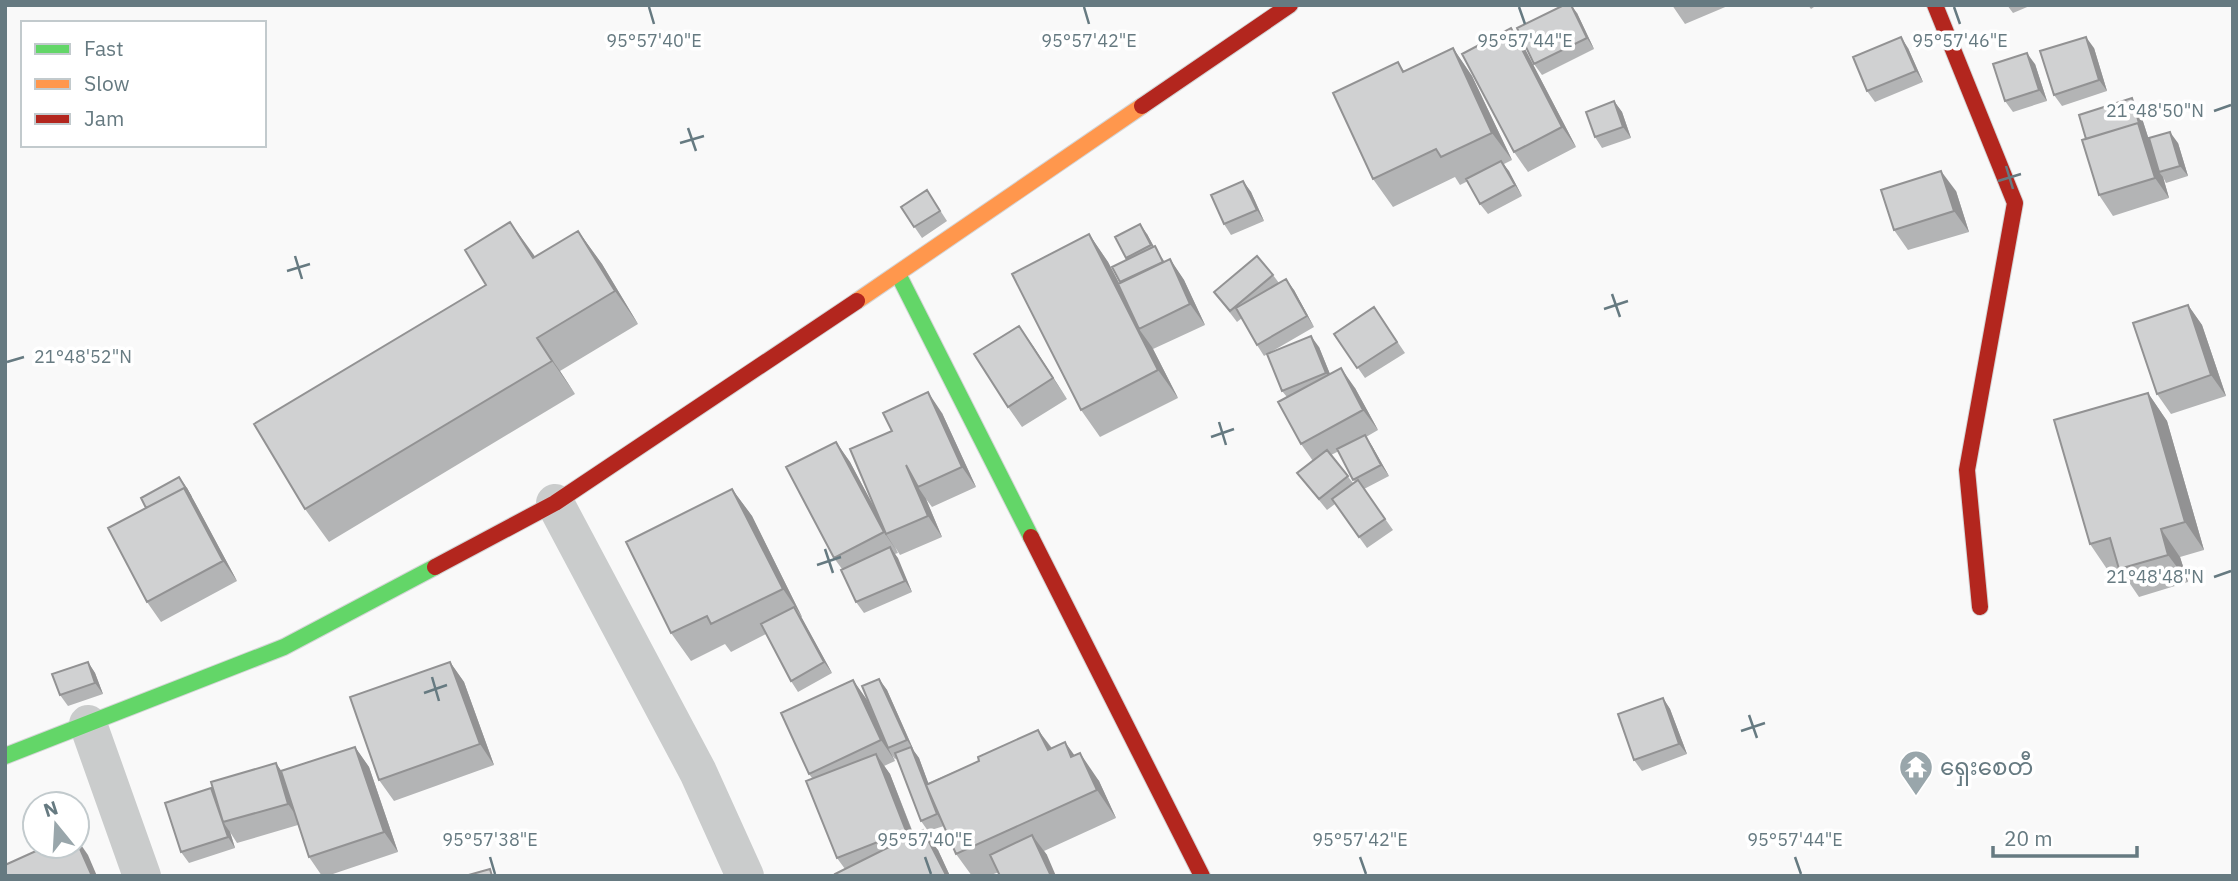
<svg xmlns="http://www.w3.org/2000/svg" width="2238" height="881" viewBox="0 0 2238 881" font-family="'IBM Plex Sans','Noto Sans Myanmar',sans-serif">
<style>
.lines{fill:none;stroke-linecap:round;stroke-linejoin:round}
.fast-casing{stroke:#d4d5d6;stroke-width:18}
.slow-casing{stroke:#d4d5d6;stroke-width:18}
.jam-casing{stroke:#d4d5d6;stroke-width:18}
.street{stroke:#cacccc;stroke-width:38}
.fast{stroke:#63d668;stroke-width:16}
.slow{stroke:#ff974d;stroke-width:16}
.jam{stroke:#b3261e;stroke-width:16}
.wall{fill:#b3b4b5;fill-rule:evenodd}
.shaded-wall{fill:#929293}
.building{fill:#d0d1d2;stroke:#929293;stroke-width:2}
.ticks{fill:none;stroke:#667a81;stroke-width:2.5}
.labels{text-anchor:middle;stroke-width:7;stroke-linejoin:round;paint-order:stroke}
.poi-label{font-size:23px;fill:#667a81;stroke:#fff;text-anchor:start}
.ticks-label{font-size:18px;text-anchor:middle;fill:#667a81;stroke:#fff;stroke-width:7;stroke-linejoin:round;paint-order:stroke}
</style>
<rect width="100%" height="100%" fill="#f9f9f9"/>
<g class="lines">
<g class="fast-casing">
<path id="fast" d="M898,274L1031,537
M5,756L284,647L435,567"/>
</g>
<g class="slow-casing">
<path id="slow" d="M857,301L1142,106"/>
</g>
<g class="jam-casing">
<path id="jam" d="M1935,5L2015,203L1967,470L1980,607
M1142,106L1290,5
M1031,537L1202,876
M435,567L555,503L857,301"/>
</g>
<path class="street" d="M555,503L698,772L745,876
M88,724L142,876"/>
<use href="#fast" class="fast"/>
<use href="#slow" class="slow"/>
<use href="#jam" class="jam"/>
</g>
<path class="wall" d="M1672,5H1730L1685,24Z
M1808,5H1817L1811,9Z
M2007,5H2032L2013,13Z
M1577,13L1594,49L1542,75L1534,64Z
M1453,48L1472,76L1512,160L1504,164L1522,196L1488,214L1480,204L1468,181L1460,185L1455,177L1393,207L1373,179L1398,62L1404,71Z
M1908,48L1923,82L1875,102L1867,91Z
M2094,48L2107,91L2062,106L2054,95Z
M1525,49L1576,147L1528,172L1514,152Z
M2035,64L2047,101L2013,112L2005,101Z
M2132,98L2139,109L2148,137L2150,141L2178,143L2188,176L2166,183L2163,177L2169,198L2113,216L2099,195L2086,139Z
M1614,101L1622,112L1631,138L1602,148L1595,137Z
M1243,181L1251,192L1264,221L1231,235L1224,224Z
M927,190L947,221L922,238L901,207Z
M1956,191L1969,232L1908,250L1894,230Z
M578,231L602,264L638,324L560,371L575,394L329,542L305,509L535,257Z
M1089,234L1108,262L1119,283L1120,282L1127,260L1115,237L1147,234L1154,247L1165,262L1170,259L1184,280L1205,325L1153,349L1152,347L1178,398L1100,437L1081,410Z
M1273,275L1279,283L1294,290L1314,327L1264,356L1257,345L1242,318L1237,322L1214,292Z
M2188,305L2202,325L2226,396L2171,414L2157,394Z
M1374,307L1405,353L1365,378L1334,334Z
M1033,346L1067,399L1022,427L1008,407Z
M1319,347L1330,374L1355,388L1378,430L1366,437L1372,446L1389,476L1364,489L1393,530L1367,548L1335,504L1327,510L1297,473L1313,461L1301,444L1287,397L1282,391ZM1339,451L1355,482L1353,483L1331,455Z
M2148,393L2167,421L2204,550L2180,557L2188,582L2139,597L2120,569L2109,572L2090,544Z
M942,413L976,487L932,507L926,499L942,537L900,555L895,547L898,553L895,554L912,592L864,613L856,602L842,569L834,558L836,442L850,462L877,513Z
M187,488L237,581L161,622L147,602Z
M732,489L752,516L802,617H801L832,673L798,692L791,681L766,634L731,652L725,644L691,661L671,633Z
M88,662L95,673L103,694L68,706L60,695Z
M450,662L464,682L494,765L394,801L379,780Z
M879,679L887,690L914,751L919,758L928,783L979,761L1038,730L1052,748L1074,755L1099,781L1116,818L1044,851L1047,855L988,876H972L956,854L944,826L928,831L921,821L897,758L895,759L892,755L895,761L884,766L890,774L914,835L938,850L950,876H836L845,869L837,858L812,778L809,774L853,680L867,700Z
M1663,698L1670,709L1687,754L1642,771L1634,760Z
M355,747L369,767L398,852L327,876H322L309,857L298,825L237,843L230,832L235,848L189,863L181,852L211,788L214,792L276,763L281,771Z"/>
<path class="shaded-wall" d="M1571,5L1577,13L1594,49L1587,38Z
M1511,28L1525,49L1576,147L1562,127Z
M1901,37L1908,48L1923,82L1916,71Z
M2086,37L2094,48L2107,91L2099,80Z
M1453,48L1472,76L1512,160L1492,133Z
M2027,53L2035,64L2047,101L2039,90Z
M2132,98L2139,109L2148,137L2152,144L2159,172L2163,177L2169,198L2155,178L2138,123Z
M1614,101L1622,112L1631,138L1623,127Z
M2170,132L2178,143L2188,176L2180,166Z
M1501,161L1509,171L1522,196L1515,185Z
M1941,171L1956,191L1969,232L1954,211Z
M1243,181L1251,192L1264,221L1257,210Z
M510,222L534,255L556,291L533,258Z
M1140,224L1147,234L1159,256L1151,245Z
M578,231L602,264L638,324L615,291Z
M1089,234L1108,262L1142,327L1139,329L1152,347L1178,398L1158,370Z
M1170,259L1184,280L1205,325L1190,304Z
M1286,279L1294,290L1314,327L1307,316Z
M2188,305L2202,325L2226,396L2211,375Z
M1019,326L1033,346L1067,399L1053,378Z
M1311,336L1319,347L1334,384L1326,373Z
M537,338L560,371L575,394L552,361Z
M1341,368L1355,388L1378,430L1363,410Z
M928,392L942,413L976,487L962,467Z
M2148,393L2167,421L2204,550L2185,522Z
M1365,435L1372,446L1389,476L1381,465Z
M836,442L850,462L888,533L886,534L898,553L884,532Z
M906,465L918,487L926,499L942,537L928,516Z
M179,477L187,488L198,508L237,581L223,561L184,488Z
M732,489L752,516L802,617L783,589Z
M2161,529L2180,557L2188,582L2168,555Z
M890,547L898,558L912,592L905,581Z
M794,607L802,618L832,673L824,662Z
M88,662L95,673L103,694L95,683Z
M450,662L464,682L494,765L480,744Z
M879,679L887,690L914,751L907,740Z
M853,680L867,700L888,748L895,761L881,740Z
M1663,698L1670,709L1687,754L1679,744Z
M1038,730L1058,757L1048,750Z
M1065,742L1085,770L1071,757Z
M355,747L369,767L398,852L384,832Z
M911,747L919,758L944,825L937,814Z
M1080,753L1099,781L1116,818L1097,790Z
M876,754L890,774L920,852L906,831Z
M276,763L290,784L302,824L288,804Z
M211,788L219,798L223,822L230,832L235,848L228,837Z
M923,830L938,850L950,876H947L946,875Z
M1032,835L1047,855L1056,876H1051Z
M77,839L88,855L97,876H92L77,842Z"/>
<path class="building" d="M1564,5H1571L1587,38L1534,64L1517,28Z
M1511,28L1562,127L1514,152L1462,54Z
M1901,37L1916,71L1867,91L1853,57Z
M2086,37L2099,80L2054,95L2040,51Z
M1453,48L1492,133L1441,157L1436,149L1373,179L1333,93L1398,62L1403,72Z
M2027,53L2039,90L2005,101L1993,64Z
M2132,98L2140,127L2138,123L2086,139L2079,115Z
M1614,101L1623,127L1595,137L1586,112Z
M2138,123L2155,178L2099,195L2082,140Z
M2170,132L2180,166L2159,172L2149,138Z
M1501,161L1515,185L1480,204L1466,179Z
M1941,171L1954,211L1894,230L1881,190Z
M1243,181L1257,210L1224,224L1211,195Z
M927,190L940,211L914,227L901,207Z
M510,222L533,258L578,231L615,291L537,338L552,361L305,509L254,424L486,285L465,250Z
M1140,224L1151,245L1126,258L1115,237Z
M1089,234L1158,370L1081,410L1012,274Z
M1155,246L1163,262L1120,282L1112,267Z
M1257,256L1273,275L1230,311L1214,292Z
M1170,259L1190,304L1139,329L1118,284Z
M1286,279L1307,316L1257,345L1236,308Z
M2188,305L2211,375L2157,394L2133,323Z
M1374,307L1397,342L1357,368L1334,334Z
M1019,326L1053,378L1008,407L974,354Z
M1311,336L1326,373L1282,391L1267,354Z
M1341,368L1363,410L1301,444L1278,402Z
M928,392L962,467L918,487L906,465L928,516L886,534L850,449L892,431L883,413Z
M2148,393L2185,522L2161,529L2168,555L2119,569L2110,538L2090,544L2054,420Z
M1365,435L1381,465L1353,480L1337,449Z
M836,442L884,532L834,558L786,467Z
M1327,450L1348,476L1319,499L1297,473Z
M179,477L191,497L184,488L146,508L141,498Z
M1358,480L1385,519L1359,537L1332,499Z
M184,488L223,561L147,602L108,528Z
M732,489L783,589L711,624L707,616L671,633L626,542Z
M890,547L905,581L856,602L841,570Z
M794,607L824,662L791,681L761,624Z
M88,662L95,683L60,695L52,674Z
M450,662L480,744L379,780L350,697Z
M879,679L907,740L888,748L862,686Z
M853,680L881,740L809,774L781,713Z
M1663,698L1679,744L1634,760L1618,714Z
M1038,730L1048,750L1065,742L1071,757L1080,753L1097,790L956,854L926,785L979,761L978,757Z
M355,747L384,832L309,857L281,771Z
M911,747L937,814L921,821L895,753Z
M876,754L906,831L837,858L806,781Z
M276,763L288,804L223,822L211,782Z
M211,788L228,837L181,852L165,803Z
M923,830L946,875L943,876H836L835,874Z
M1032,835L1051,876H1000L990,855Z
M77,842L92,876H5V865L47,846H77Z
M490,869L492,876H465Z"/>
<path class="ticks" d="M649,7L654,24M1084,7L1089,24M1519,7L1525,24M1954,7L1960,24M2214,111L2231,105M688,128L696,151M680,143L704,136M2006,166L2013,189M1998,181L2021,174M295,256L302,279M287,271L310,264M1612,294L1620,317M1604,309L1628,301M7,362L24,357M1219,422L1226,445M1211,437L1234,429M825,549L833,573M817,565L841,557M2214,577L2231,571M432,677L439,701M424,693L447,685M1749,715L1757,738M1741,731L1765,723M490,857L495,874M925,857L931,874M1360,857L1366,874M1795,857L1801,874"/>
<defs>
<g id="temple-pin" transform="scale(1.75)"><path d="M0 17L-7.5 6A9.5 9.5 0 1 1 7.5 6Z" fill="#99a6ab" stroke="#fff"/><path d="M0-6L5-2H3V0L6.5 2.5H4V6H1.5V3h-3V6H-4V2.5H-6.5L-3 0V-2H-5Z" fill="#fff"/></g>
</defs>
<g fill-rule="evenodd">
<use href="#temple-pin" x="1916" y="767"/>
</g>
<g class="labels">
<g class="poi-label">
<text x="1940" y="775">ရှေးစေတီ</text>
</g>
</g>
<g class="ticks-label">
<text x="654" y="47">95°57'40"E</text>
<text x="1089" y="47">95°57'42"E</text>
<text x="1525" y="47">95°57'44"E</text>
<text x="1960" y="47">95°57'46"E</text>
<text x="2155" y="117">21°48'50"N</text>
<text x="83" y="363">21°48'52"N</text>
<text x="2155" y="583">21°48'48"N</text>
<text x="490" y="846">95°57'38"E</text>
<text x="925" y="846">95°57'40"E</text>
<text x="1360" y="846">95°57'42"E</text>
<text x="1795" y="846">95°57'44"E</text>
</g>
<rect width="2238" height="881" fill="none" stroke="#667a81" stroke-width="14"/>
<rect x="21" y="21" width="245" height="126" fill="#ffffff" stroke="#c2cacd" stroke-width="2"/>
<rect x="35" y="44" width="35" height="10" fill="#63d668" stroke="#c2cacd" stroke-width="2"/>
<text x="84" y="56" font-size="21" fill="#667a81">Fast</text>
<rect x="35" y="79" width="35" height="10" fill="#ff974d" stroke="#c2cacd" stroke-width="2"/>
<text x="84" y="91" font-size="21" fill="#667a81">Slow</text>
<rect x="35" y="114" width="35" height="10" fill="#b3261e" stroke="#c2cacd" stroke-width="2"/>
<text x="84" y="126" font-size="21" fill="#667a81">Jam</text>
<g transform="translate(56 825) rotate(342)"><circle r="33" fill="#ffffff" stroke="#c2cacd" stroke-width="2"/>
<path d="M0-5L12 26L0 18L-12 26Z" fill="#99a6ab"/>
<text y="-10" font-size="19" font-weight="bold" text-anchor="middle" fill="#667a81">N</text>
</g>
<path d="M1993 846v10h144v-10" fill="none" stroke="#667a81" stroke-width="3.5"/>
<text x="2004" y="846" font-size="21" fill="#667a81" stroke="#ffffff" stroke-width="5" paint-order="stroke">20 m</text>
</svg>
